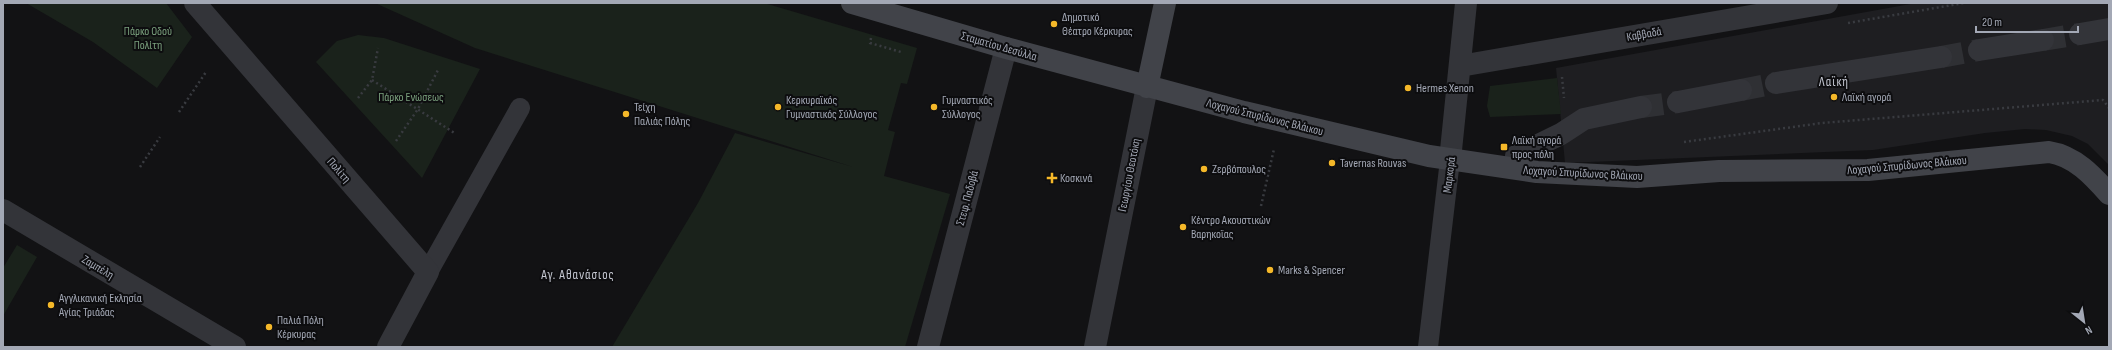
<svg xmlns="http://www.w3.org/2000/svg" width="2112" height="350" viewBox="0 0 2112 350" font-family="'Sofia Sans Condensed',sans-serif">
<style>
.built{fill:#1e1e21}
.green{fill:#1a221b}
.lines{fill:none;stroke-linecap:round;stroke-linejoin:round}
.street-tunnel{stroke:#2f3034;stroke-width:22;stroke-dasharray:22 11;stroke-linecap:butt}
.path{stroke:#393b40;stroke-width:2.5;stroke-dasharray:2 3;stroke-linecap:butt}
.lane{stroke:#333439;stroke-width:20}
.street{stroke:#333439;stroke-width:22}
.secondary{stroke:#414349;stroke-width:22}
.poi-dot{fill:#f5b829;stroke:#0d0d0f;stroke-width:1.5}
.labels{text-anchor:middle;stroke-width:4;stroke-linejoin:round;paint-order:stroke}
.poi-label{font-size:12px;fill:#a3a8b5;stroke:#0d0d0f;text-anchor:start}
.park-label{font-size:12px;fill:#7aa07d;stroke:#0d0d0f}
.street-label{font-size:12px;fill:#a3a8b5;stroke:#0d0d0f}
.neighbourhood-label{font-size:13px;letter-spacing:1px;fill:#c4c7d1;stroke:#0d0d0f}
</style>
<rect width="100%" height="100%" fill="#121214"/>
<path class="built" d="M1916,3H2109V165L2088,144L2072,136L2046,130L2025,129L1985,133L1873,150L1565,163L1556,68Z"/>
<path class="green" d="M26,3H166L192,37L157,88L93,42Z
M375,3H764L917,48L907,84L901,83L888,130L895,132L884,176L950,194L905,347H612L698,203L735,133L853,167L475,48Z
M358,35L384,38L480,69L422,178L316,62L337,41Z
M1557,78L1561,114L1490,117L1487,106L1490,86Z
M17,245L37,257L3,316V268Z"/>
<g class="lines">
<path class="street-tunnel" d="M2043,40L2080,34
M1941,57L1979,50
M1741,90L1776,83
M1641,107L1678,102"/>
<path class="path" d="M1848,23L1964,3
M871,38L870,43L901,52
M1562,77L1564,98
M372,80L456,134
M358,98L372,80L378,48
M179,112L206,72
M396,141L418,109L439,68
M1684,142L1822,123L2103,100L2109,108
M140,167L160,137
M1261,206L1274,149"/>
<path class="lane" d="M428,272L520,108
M1428,347L1450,160"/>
<path class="street" d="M195,3L428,272L388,347
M2080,34L2109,29
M1979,50L2043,40
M1460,66L1827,3
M1776,83L1941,57
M1678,102L1741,90
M1516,156L1561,134L1584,119L1641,107
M1450,160L1466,3
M3,210L235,347
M928,347L1006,48
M1095,347L1147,87"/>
<path class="secondary" d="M852,3L1006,48L1244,112L1429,156L1537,172L1637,177L1719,171L1868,170L2049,152C2075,156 2093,176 2109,194
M1147,87L1165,3"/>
</g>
<g class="poi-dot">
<circle cx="1054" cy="24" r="4"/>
<circle cx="1408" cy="88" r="4"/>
<circle cx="1834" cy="97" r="4"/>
<circle cx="778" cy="107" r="4"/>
<circle cx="934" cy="107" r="4"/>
<circle cx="626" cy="114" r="4"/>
<rect x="1500" y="143" width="8" height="8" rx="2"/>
<circle cx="1332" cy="163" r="4"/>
<circle cx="1204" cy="169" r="4"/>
<path d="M1050 172h4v4h4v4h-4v4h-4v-4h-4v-4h4z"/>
<circle cx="1183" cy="227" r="4"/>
<circle cx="1270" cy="270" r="4"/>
<circle cx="51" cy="305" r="4"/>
<circle cx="269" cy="327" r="4"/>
</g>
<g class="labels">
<g class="poi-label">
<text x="1062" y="21">Δημοτικό<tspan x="1062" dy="14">Θέατρο Κέρκυρας</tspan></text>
<text x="1416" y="92">Hermes Xenon</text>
<text x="1842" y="101">Λαϊκή αγορά</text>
<text x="786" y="104">Κερκυραϊκός<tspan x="786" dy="14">Γυμναστικός Σύλλογος</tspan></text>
<text x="942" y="104">Γυμναστικός<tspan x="942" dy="14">Σύλλογος</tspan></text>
<text x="634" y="111">Τείχη<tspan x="634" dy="14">Παλιάς Πόλης</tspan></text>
<text x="1512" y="144">Λαϊκή αγορά<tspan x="1512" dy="14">προς πόλη</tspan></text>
<text x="1340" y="167">Tavernas Rouvas</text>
<text x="1212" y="173">Ζερβόπουλος</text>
<text x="1060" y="182">Κοσκινά</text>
<text x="1191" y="224">Κέντρο Ακουστικών<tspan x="1191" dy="14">Βαρηκοϊας</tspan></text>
<text x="1278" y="274">Marks &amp; Spencer</text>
<text x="59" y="302">Αγγλικανική Εκλησία<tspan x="59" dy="14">Αγίας Τριάδας</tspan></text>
<text x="277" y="324">Παλιά Πόλη<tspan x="277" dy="14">Κέρκυρας</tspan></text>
</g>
<g class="park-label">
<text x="148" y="35">Πάρκο Οδού<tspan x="148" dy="14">Πολίτη</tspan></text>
<text x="411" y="101">Πάρκο Ενώσεως</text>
</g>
<g class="street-label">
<text transform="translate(1644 34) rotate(-10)" y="4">Καββαδά</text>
<text transform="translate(999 46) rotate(16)" y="4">Σταματίου Δεσύλλα</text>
<text transform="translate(1265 117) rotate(14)" y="4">Λοχαγού Σπυρίδωνος Βλάικου</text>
<text transform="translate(1907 165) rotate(-5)" y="4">Λοχαγού Σπυρίδωνος Βλάικου</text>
<text transform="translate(339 170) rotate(49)" y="4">Πολίτη</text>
<text transform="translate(1583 173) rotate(3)" y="4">Λοχαγού Σπυρίδωνος Βλάικου</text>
<text transform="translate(1129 175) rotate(-79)" y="4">Γεωργίου Θεοτόκη</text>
<text transform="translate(1449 175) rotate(-83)" y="4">Μαρκορά</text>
<text transform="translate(967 198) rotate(-75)" y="4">Στεφ. Παδοβά</text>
<text transform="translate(98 267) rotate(31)" y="4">Ζαμπέλη</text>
</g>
<g class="neighbourhood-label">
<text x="1834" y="86">Λαϊκή</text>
<text x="578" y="279">Αγ. Αθανάσιος</text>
</g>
</g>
<rect width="2112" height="350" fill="none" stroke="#a3a8b5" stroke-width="8"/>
<g transform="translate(2084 322) rotate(150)" stroke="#0d0d0f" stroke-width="3" paint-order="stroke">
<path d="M0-3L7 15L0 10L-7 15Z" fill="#a3a8b5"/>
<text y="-6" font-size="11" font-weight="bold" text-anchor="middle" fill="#a3a8b5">N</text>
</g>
<path d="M1976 26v6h102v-6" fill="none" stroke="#a3a8b5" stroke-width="2"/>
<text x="1982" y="26" font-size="12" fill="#a3a8b5" stroke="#0d0d0f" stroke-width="3" paint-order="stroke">20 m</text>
</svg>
